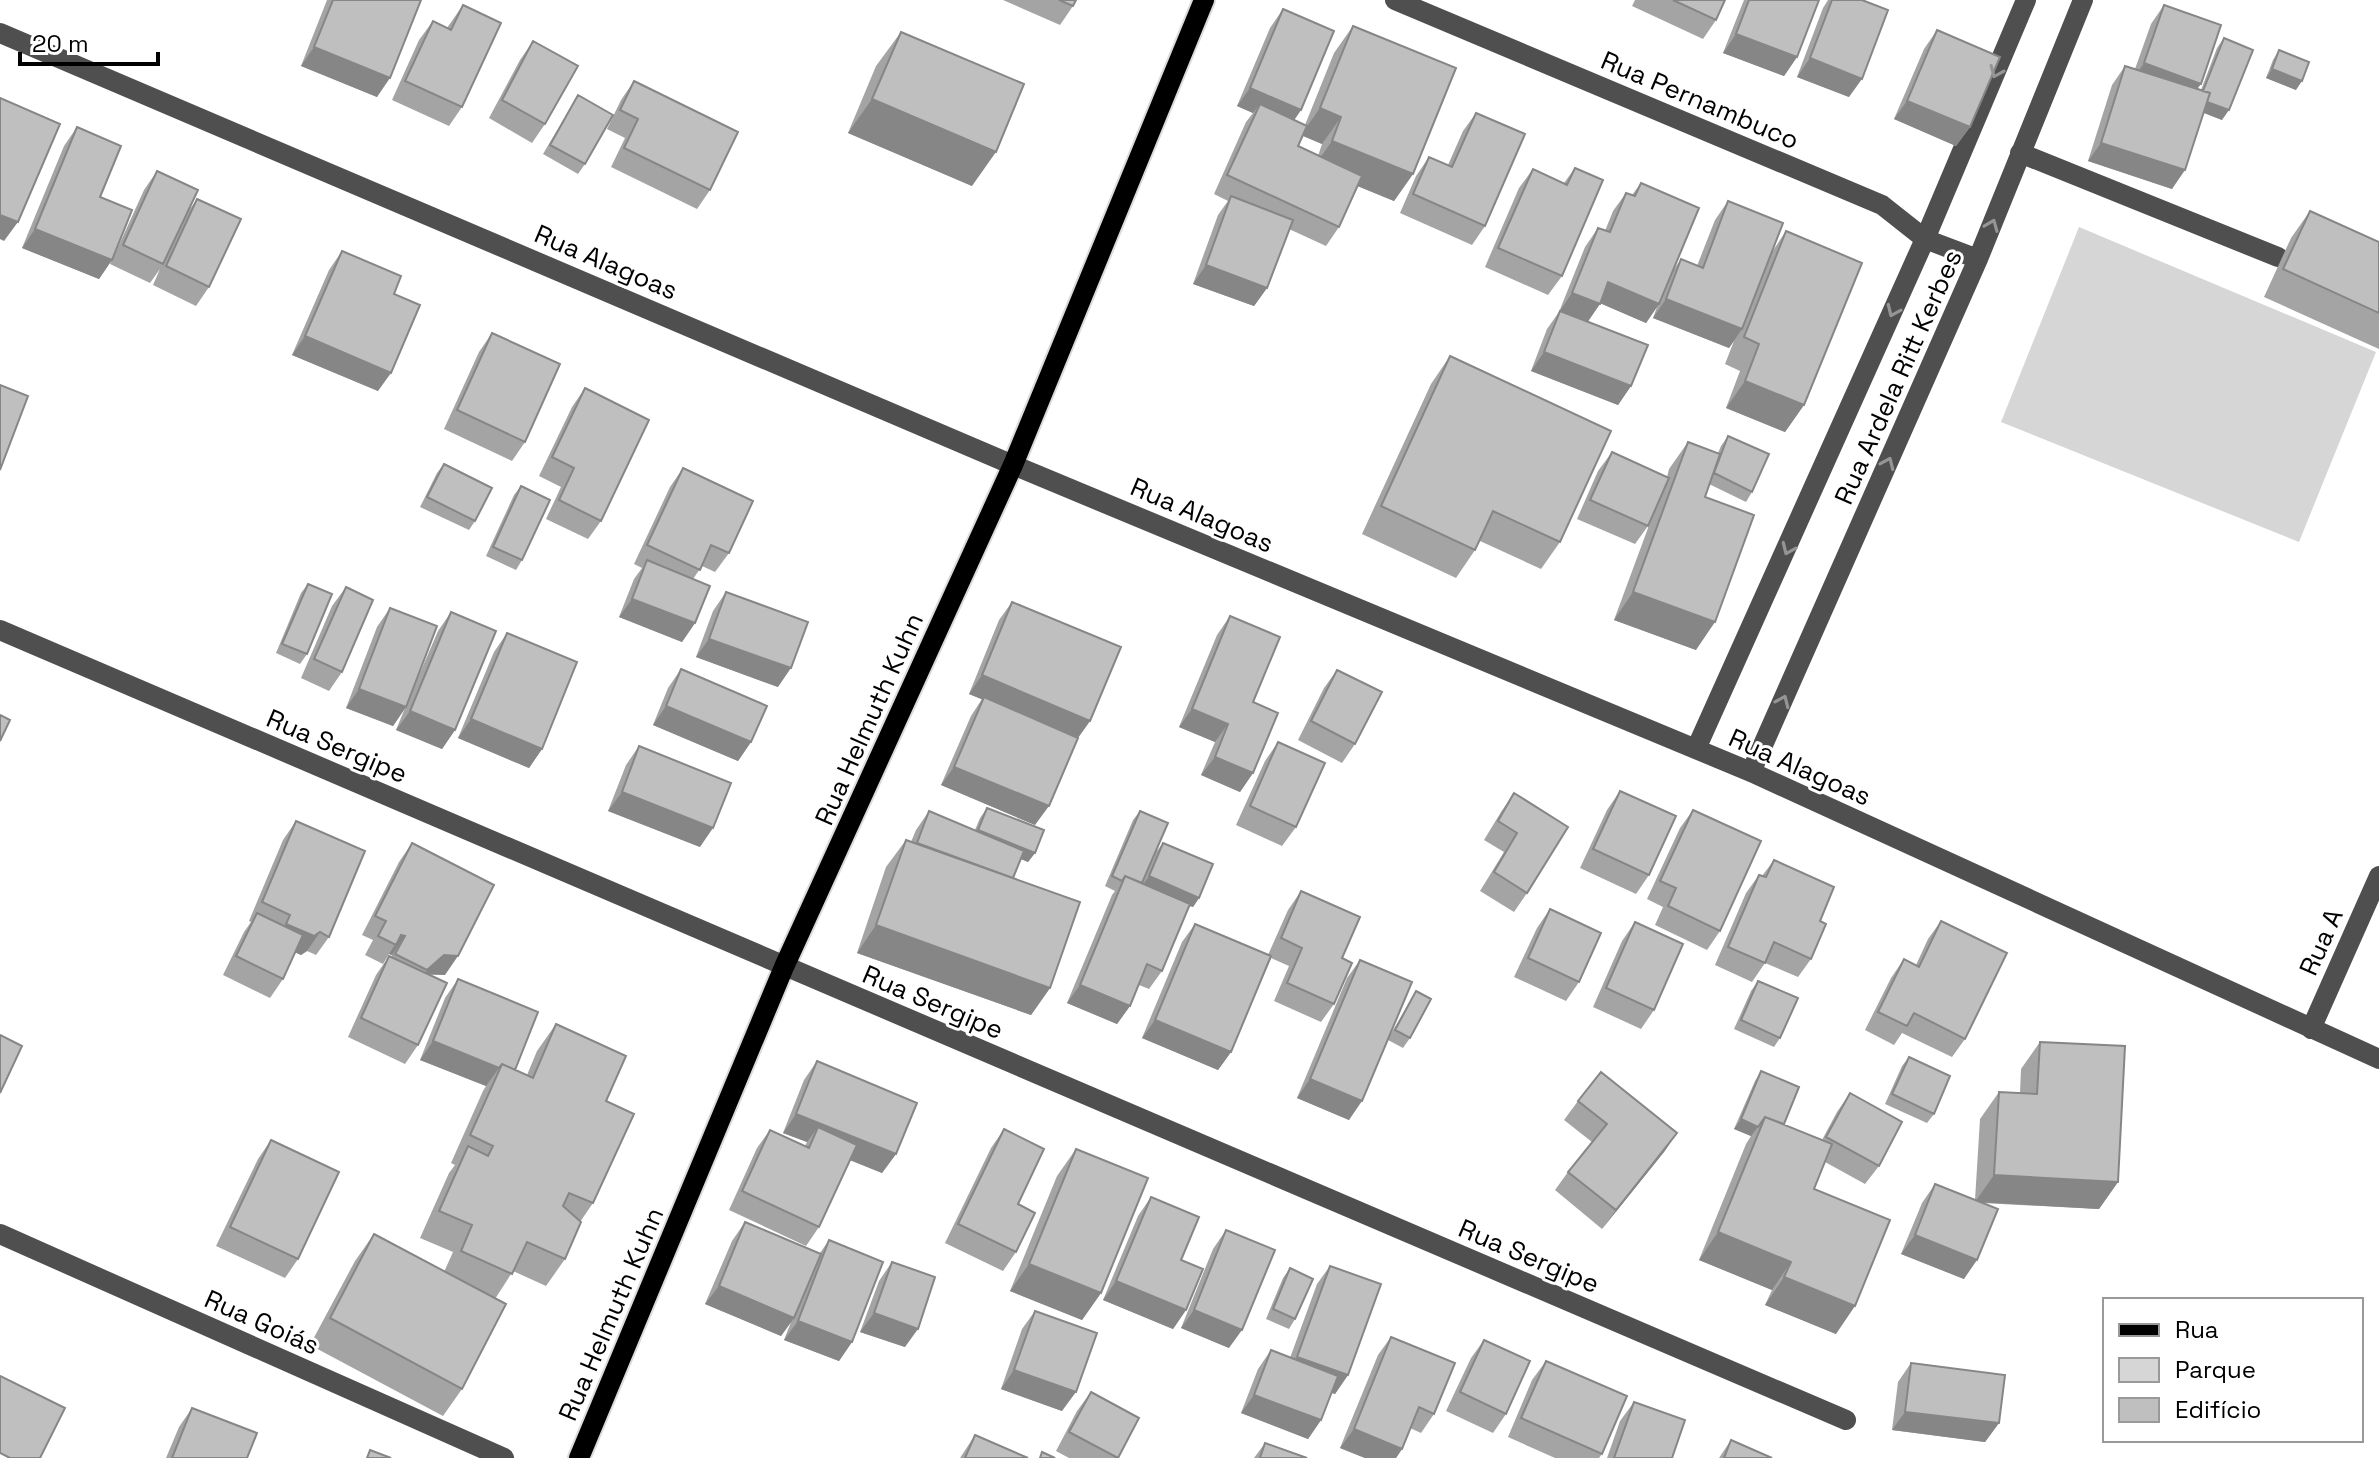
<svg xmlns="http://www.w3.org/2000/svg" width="2379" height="1458" viewBox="0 0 2379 1458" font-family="'Space Grotesk',sans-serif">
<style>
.green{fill:#d6d6d6}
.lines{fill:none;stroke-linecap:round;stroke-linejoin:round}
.major-casing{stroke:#dbdbdb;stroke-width:24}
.minor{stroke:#4f4f4f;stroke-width:20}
.major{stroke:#000;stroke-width:20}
.wall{fill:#a4a4a4;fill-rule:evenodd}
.shaded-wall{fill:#868686}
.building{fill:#bfbfbf;stroke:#868686;stroke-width:2}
.oneway{stroke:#959595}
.labels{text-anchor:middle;stroke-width:6;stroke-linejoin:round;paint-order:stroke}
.street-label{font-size:26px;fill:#000;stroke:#fff}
</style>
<rect width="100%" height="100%" fill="#fff"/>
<path class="green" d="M2079,227L2376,352L2299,542L2001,422Z"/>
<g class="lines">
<g class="major-casing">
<path id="major" d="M579,1458L784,967L1013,465L1204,0"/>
</g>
<path class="minor" d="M1395,0L1882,205L1925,239L1978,259
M0,33L1013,465L1751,772L2379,1059
M2020,153L2278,257
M0,630L1846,1420
M1696,749L1925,239L2026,0
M1751,772L1978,259L2083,0
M2311,1029L2379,876
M0,1234L504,1458"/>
<use href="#major" class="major"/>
</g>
<path class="wall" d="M327,0H421L377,97L301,66Z
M1003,0H1076L1073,6L1060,25Z
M1635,0H1725L1716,20L1703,39L1632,6Z
M1744,0H1819L1797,57L1784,76L1723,53Z
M1828,0H1862L1849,97L1797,77L1823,8Z
M463,5L462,107L449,126L392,100L419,40L433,21L447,28Z
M2164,5L2197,89L2201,90L2217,48L2224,38L2222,120L2204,113L2172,189L2088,161L2112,85L2125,66L2135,69L2151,24Z
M1283,9L1301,110L1294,120L1305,125L1334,53L1353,26L1413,174L1394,201L1358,186L1339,227L1326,246L1289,229L1267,288L1254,306L1193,284L1218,215L1228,201L1214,194L1246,122L1253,113L1237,106L1270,28ZM1303,136L1322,144L1318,156L1298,146Z
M1937,30L1970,127L1956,146L1894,119L1924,49Z
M901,32L972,186L848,133L876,66Z
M533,41L545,124L532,143L489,118L520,60Z
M2279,50L2296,90L2266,78L2273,60Z
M634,81L710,190L697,209L611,167L625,138L607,129L621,100Z
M578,95L585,164L578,174L543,154Z
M1476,113L1485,226L1472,245L1400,213L1416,176L1429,157L1448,165L1463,131Z
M77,127L100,197L114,256L144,190L157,171L187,213L197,199L209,287L196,306L153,285L160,269L150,283L110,264L111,261L99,279L22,248L64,146Z
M1575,168L1562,276L1548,295L1485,267L1519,188L1533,169L1564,183Z
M1641,183L1672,272L1681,259L1697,266L1715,220L1728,201L1772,252L1786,231L1804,405L1785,432L1726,408L1740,371L1725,364L1734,341L1729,348L1653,318L1657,307L1646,323L1600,303L1588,321L1631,386L1618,405L1531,371L1547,329L1559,312L1585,247L1598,228L1605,231L1613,211L1626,193L1632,195Z
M2310,211L2379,242V349L2264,297L2291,238Z
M342,251L394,294L378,391L292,355L329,270Z
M492,333L525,442L512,461L444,429L479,352Z
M1450,356L1560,542L1541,569L1480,541L1475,550L1456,578L1362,534L1431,384Z
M585,388L601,521L588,539L546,519L561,487L539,476L572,407Z
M1728,436L1752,492L1746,502L1709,484L1705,497L1696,650L1614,620L1651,520L1648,526L1635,544L1577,519L1598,471L1612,452L1667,477L1669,469L1688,442L1718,453L1721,446Z
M444,464L475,521L469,530L420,507L437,473Z
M683,468L729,553L715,572L702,566L693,579L695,623L682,642L619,617L634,579L642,568L634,564L670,487Z
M521,486L522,560L516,570L486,556L514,495Z
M308,584L307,654L300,664L276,653L301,593Z
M346,587L342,672L329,691L301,678L332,606Z
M726,592L778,687L696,657L713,611Z
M1012,602L1090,721L1078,738L1035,825L941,785L971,716L982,699L969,694L999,620Z
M390,608L410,696L438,631L451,612L455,730L442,749L396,730L405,708L393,726L346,708L377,627Z
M1230,616L1253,702V773L1240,792L1201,775L1215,742L1179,727L1217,635Z
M507,633L542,749L529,768L458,738L494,652Z
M681,669L751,742L738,761L653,725L668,688Z
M1337,670L1355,744L1342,763L1298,740L1324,688Z
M1278,742L1296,827L1282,846L1236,825L1265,761Z
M639,746L700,847L608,811L626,765Z
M1620,791L1649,875L1636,894L1580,868L1607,810Z
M1514,793L1527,893L1514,912L1480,891L1504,852L1484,840L1501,812Z
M987,808L1035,853L1028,862L1021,859L1013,878L1050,988L1031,1015L857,953L886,867L906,840L911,842L916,830L929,811L975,830L980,818Z
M1693,810L1720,931L1707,950L1655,925L1663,907L1647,899L1680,828Z
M1140,811L1142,883L1156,852L1163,843L1199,898L1193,907L1189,906L1162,971L1149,989L1139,985L1130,1006L1117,1024L1067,1003L1112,895L1115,891L1105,886L1133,820Z
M296,821L329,937L316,955L307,951L301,955L295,952L283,979L270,998L223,975L244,932L251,922L249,921L283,840Z
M412,843L445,975H430L418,1045L405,1064L348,1037L376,975L389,956L391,957L392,955L389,954L383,964L365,955L373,940L362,935L399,862Z
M1774,860L1820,921L1811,959L1798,977L1765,963L1752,982L1715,965L1746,893L1759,875L1762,876Z
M1301,891L1342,958L1334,1004L1321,1022L1274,1001L1289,966L1271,958L1231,1052L1218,1070L1142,1038L1182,942L1195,924L1268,955L1288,910Z
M1550,909L1579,982L1566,1001L1514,977L1537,928Z
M1941,921L1965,1039L1952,1057L1902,1033L1894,1045L1865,1030L1891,978L1904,959L1916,965L1928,939Z
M1635,922L1654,1010L1641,1029L1593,1007L1622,941Z
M1360,960L1389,1037L1416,991L1410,1038L1403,1048L1388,1040L1349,1120L1297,1098L1347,978Z
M458,979L515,1070L527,1075L537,1051L556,1024L606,1101L593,1203L580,1222L565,1259L546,1286L513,1271L495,1299L462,1389L443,1416L310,1345L355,1261L374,1234L444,1272L453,1252L420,1238L449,1173L455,1165L451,1163L483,1091L486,1086L420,1060L445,998Z
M1758,981L1780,1038L1774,1047L1734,1029L1751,991Z
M2040,1042L2118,1182L2099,1209L1982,1203L1964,1279L1901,1254L1922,1203L1935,1184L1975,1200L1980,1119L1999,1092L2020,1093L2021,1069Z
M1909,1057L1934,1114L1927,1123L1885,1104L1902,1066Z
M817,1061L896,1154L882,1173L850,1160L819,1227L806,1246L729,1210L757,1148L770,1130L805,1146L807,1142L783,1133L804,1080Z
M1761,1071L1784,1124L1822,1140L1837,1112L1850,1093L1879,1166L1865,1184L1825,1162L1814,1189L1836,1334L1765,1305L1772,1290L1699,1260L1746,1144L1751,1136L1734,1129L1755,1081Z
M1578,1101L1677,1133L1664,1152L1602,1229L1555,1190L1568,1172L1592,1142L1564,1120Z
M1004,1129L1018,1204L1016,1252L1003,1271L945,1243L991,1148Z
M271,1140L298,1259L285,1278L216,1246L258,1159Z
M1076,1149L1101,1293L1082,1320L1010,1291L1057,1176Z
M1151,1197L1181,1260L1186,1310L1173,1329L1103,1300L1138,1216Z
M745,1222L820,1253L829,1240L852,1342L839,1361L784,1340L791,1322L781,1336L705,1304L732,1241Z
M1226,1230L1229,1348L1181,1328L1213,1249Z
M892,1262L905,1347L860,1332L879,1281Z
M1330,1266L1348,1375L1335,1394L1332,1393L1321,1420L1308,1439L1241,1413L1258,1369L1271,1350L1290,1358L1317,1284Z
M1290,1268L1295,1319L1289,1329L1266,1319L1283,1278Z
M1035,1311L1062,1411L1001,1389L1022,1329Z
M1391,1337L1434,1414L1421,1433L1410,1428L1402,1449L1396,1458H1365L1340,1448L1378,1355Z
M1484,1340L1506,1414L1493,1433L1446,1411L1471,1358Z
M1546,1361L1602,1454L1599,1458H1555L1508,1437L1532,1380Z
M1911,1363L1999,1423L1985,1442L1892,1430L1898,1382Z
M1091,1392L1118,1458H1069L1056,1451L1077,1411Z
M1634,1402L1672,1458H1607L1620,1421Z
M192,1408L247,1458H166L179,1427Z
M975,1435L1028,1458H960Z
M1731,1440L1772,1458H1719Z
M1265,1443L1307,1458H1254Z"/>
<path class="shaded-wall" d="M1736,34L1797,57L1784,76L1723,53Z
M314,47L390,78L377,97L301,66Z
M1810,58L1862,79L1849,97L1797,77Z
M2144,63L2201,84L2187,102L2131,82Z
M2272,69L2302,81L2296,90L2266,78Z
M1250,88L1301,110L1288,129L1260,104L1253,113L1237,106Z
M872,99L996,152L972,186L848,133Z
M2200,99L2229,110L2222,120L2194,109Z
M1907,101L1970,127L1956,146L1894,119Z
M1320,108L1341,117L1322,144L1301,135Z
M1332,141L1413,174L1394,201L1313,168Z
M2101,143L2185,170L2172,189L2088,161Z
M0,215L18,222L4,241L0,239Z
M35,229L112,260L99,279L22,248Z
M1206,265L1267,288L1254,306L1193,284Z
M1608,282L1659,304L1646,323L1595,301Z
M1572,293L1600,304L1587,323L1559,312Z
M1666,299L1742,329L1729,348L1653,318Z
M305,336L391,373L378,391L292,355Z
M1544,352L1631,386L1618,405L1531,371Z
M1745,381L1804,405L1785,432L1726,408Z
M1633,592L1715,622L1696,650L1614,620Z
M632,599L695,623L682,642L619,617Z
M709,639L791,668L778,687L696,657Z
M982,675L1090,721L1077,739L969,694Z
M359,689L406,707L393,726L346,708Z
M666,706L751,742L738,761L653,725Z
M1192,709L1228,724L1215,742L1179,727Z
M410,711L455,730L442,749L396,730Z
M471,719L542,749L529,768L458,738Z
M1215,757L1253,773L1240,792L1201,775Z
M954,767L1049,806L1035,825L941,785Z
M622,792L713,828L700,847L608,811Z
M978,830L1035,853L1028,862L972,839Z
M1149,876L1199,898L1193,907L1142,886Z
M286,924L320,932L307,951L301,955L273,943Z
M876,925L1050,988L1031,1015L857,953Z
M401,935L405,936L392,955L389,954Z
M444,955L458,956L445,975L431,974L414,989L427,970Z
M1080,985L1130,1006L1117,1024L1067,1003Z
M1155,1020L1231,1052L1218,1070L1142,1038Z
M433,1041L499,1068L486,1086L420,1060Z
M1310,1079L1362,1101L1349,1120L1297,1098Z
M796,1114L896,1154L882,1173L810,1144L818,1127L807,1142L783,1133Z
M1741,1119L1758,1127L1751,1136L1734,1129Z
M1677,1133L1664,1152L1602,1229L1616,1210Z
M1994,1175L2118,1182L2099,1209L1975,1202Z
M1718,1232L1791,1262L1772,1290L1699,1260Z
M1915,1235L1977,1260L1964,1279L1901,1254Z
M1029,1264L1101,1293L1082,1320L1010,1291Z
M1784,1277L1855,1306L1836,1334L1765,1305Z
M1116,1281L1186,1310L1173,1329L1103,1300Z
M719,1286L794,1318L781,1336L705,1304Z
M1194,1310L1242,1330L1229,1348L1181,1328Z
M874,1313L918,1329L905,1347L860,1332Z
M798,1321L852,1342L839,1361L784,1340Z
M1297,1357L1348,1375L1335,1394L1284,1376Z
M1014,1370L1076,1392L1062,1411L1001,1389Z
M1254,1395L1321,1420L1308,1439L1241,1413Z
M1905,1412L1999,1423L1985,1442L1892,1430Z
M1354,1429L1402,1449L1396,1458H1365L1340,1448Z"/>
<path class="building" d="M333,0H421L390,78L314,47Z
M1059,0H1076L1073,6Z
M1673,0H1725L1716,20Z
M1749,0H1819L1797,57L1736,34Z
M1832,0H1862L1888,10L1862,79L1810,58Z
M463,5L501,23L462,107L405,81L433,21L451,30Z
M2164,5L2221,25L2201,84L2144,63Z
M1283,9L1334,31L1301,110L1250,88Z
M1353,26L1456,68L1413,174L1332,141L1341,117L1320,108Z
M1937,30L2000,57L1970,127L1907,101Z
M901,32L1024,84L996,152L872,99Z
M2224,38L2253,50L2229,110L2207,102L2210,93L2203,91Z
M533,41L578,66L545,124L502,100Z
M2279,50L2309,62L2302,81L2272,69Z
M2125,66L2210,93L2185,170L2101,143Z
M634,81L738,132L710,190L624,148L638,119L620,110Z
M578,95L613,115L585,164L550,145Z
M0,98L60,124L18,222L0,215Z
M1260,104L1307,126L1298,146L1362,176L1339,227L1227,175Z
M1476,113L1525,134L1485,226L1413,194L1429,157L1452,167Z
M77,127L121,146L100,197L132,210L112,260L35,229Z
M1575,168L1603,180L1562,276L1498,248L1533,169L1567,185Z
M157,171L198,190L163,264L123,245Z
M1641,183L1699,208L1659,304L1608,282L1600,304L1572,293L1598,228L1610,232L1626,193L1635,196Z
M1231,196L1293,220L1267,288L1206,265Z
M197,199L241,219L209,287L166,266Z
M1728,201L1783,223L1742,329L1666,299L1681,259L1703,268Z
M2310,211L2379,242V313L2283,269Z
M1786,231L1862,263L1804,405L1745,381L1759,344L1744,337Z
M342,251L401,276L394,294L420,305L391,373L305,336Z
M1560,311L1648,345L1631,386L1544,352Z
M492,333L560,364L525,442L457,410Z
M1450,356L1611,431L1560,542L1493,511L1475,550L1381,506Z
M0,385L28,396L0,470Z
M585,388L649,420L601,521L559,500L574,468L552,457Z
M1728,436L1769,454L1752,492L1714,473Z
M1688,442L1720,454L1705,497L1754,515L1715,622L1633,592Z
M1612,452L1669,478L1648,526L1590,500Z
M444,464L492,488L475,521L427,497Z
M683,468L753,501L729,553L711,545L700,570L647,545Z
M521,486L550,500L522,560L493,547Z
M647,560L710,586L695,623L632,599Z
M308,584L332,594L307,654L282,644Z
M346,587L373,600L342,672L314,659Z
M726,592L808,622L791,668L709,639Z
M1012,602L1121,647L1090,721L982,675Z
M390,608L437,626L406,707L359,689Z
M451,612L496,631L455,730L410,711Z
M1230,616L1280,637L1253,702L1278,713L1253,773L1215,757L1228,724L1192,709Z
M507,633L577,662L542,749L471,719Z
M681,669L767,706L751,742L666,706Z
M1337,670L1382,692L1355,744L1311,721Z
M984,697L1078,738L1049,806L954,767Z
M0,715L10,720L0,741Z
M1278,742L1325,763L1296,827L1250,806Z
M639,746L731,783L713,828L622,792Z
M1620,791L1676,816L1649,875L1593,849Z
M1514,793L1568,827L1527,893L1494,872L1517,833L1498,821Z
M987,808L1044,830L1035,853L978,830Z
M1693,810L1761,841L1720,931L1668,906L1676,888L1660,881Z
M929,811L1024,851L1013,878L917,843Z
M1140,811L1168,823L1142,883L1125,876L1122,881L1112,876Z
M296,821L365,851L329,937L320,932L314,936L286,924L290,915L262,902Z
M906,840L1080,902L1050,988L876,925Z
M412,843L494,885L458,956L444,955L427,970L395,954L405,936L401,935L396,945L378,936L386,921L375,916Z
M1163,843L1213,864L1199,898L1149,876Z
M1774,860L1834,887L1820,921L1826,924L1811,959L1774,942L1765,963L1728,947L1759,875L1766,877Z
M1125,876L1190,904L1162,971L1147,964L1130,1006L1080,985Z
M1301,891L1360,917L1342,958L1352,963L1334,1004L1287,983L1302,948L1281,938Z
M1550,909L1601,933L1579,982L1528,958Z
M257,913L303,935L283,979L236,956Z
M1941,921L2007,953L1965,1039L1914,1013L1907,1026L1878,1012L1904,959L1919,967Z
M1635,922L1683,944L1654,1010L1606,988Z
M1195,924L1271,956L1231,1052L1155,1020Z
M389,956L447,983L418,1045L361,1018Z
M1360,960L1412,982L1362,1101L1310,1079Z
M458,979L538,1012L515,1070L502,1064L499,1068L433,1041Z
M1758,981L1798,998L1780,1038L1741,1020Z
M1416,991L1431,999L1410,1038L1395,1030Z
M556,1024L626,1056L606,1101L634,1114L593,1203L569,1193L563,1206L581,1222L565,1259L527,1242L512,1274L461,1251L472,1225L439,1211L468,1146L488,1156L493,1146L470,1135L502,1064L533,1078Z
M0,1035L22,1046L0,1093Z
M2040,1042L2125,1046L2118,1182L1994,1175L1999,1092L2037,1094Z
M1909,1057L1950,1076L1934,1114L1892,1094Z
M817,1061L917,1103L896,1154L796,1114Z
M1761,1071L1799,1087L1784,1124L1765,1117L1758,1127L1741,1119Z
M1601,1072L1677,1133L1616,1210L1568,1172L1607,1124L1578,1101Z
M1850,1093L1902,1122L1879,1166L1826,1137Z
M1765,1117L1832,1144L1814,1189L1890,1220L1855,1306L1784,1277L1791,1262L1718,1232Z
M818,1127L857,1145L819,1227L742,1191L770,1130L809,1148Z
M1004,1129L1044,1149L1018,1204L1035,1213L1016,1252L958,1224Z
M271,1140L339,1172L298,1259L230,1227Z
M1076,1149L1148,1178L1101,1293L1029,1264Z
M1935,1184L1998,1209L1977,1260L1915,1235Z
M1151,1197L1199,1217L1181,1260L1203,1269L1186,1310L1116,1281Z
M745,1222L821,1254L794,1318L719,1286Z
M1226,1230L1275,1250L1242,1330L1194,1310Z
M374,1234L506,1304L462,1389L330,1318Z
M829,1240L883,1262L852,1342L798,1321Z
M892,1262L935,1277L918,1329L874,1313Z
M1330,1266L1381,1284L1348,1375L1297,1357Z
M1290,1268L1313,1279L1295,1319L1273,1309Z
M1035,1311L1097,1333L1076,1392L1014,1370Z
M1391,1337L1455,1363L1434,1414L1419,1407L1402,1449L1354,1429Z
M1484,1340L1530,1361L1506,1414L1460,1392Z
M1271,1350L1338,1376L1321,1420L1254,1395Z
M1546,1361L1627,1396L1602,1454L1521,1418Z
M1911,1363L2005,1375L1999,1423L1905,1412Z
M0,1376L65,1408L40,1458H10L0,1453Z
M1091,1392L1139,1418L1118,1458L1069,1432Z
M1634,1402L1685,1420L1672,1458H1614Z
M192,1408L257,1433L247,1458H172Z
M975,1435L1028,1458H965Z
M1731,1440L1772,1458H1724Z
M1265,1443L1307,1458H1260Z
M370,1450L391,1458H367Z
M1042,1452L1055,1458H1040Z"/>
<defs><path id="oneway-chevron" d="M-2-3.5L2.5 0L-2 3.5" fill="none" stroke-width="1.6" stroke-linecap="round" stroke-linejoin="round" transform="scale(2)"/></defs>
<g class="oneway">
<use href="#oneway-chevron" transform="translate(1996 72) rotate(113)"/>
<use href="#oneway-chevron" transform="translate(1992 225) rotate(-68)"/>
<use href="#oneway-chevron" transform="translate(1893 311) rotate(114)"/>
<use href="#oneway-chevron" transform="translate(1888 463) rotate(-66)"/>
<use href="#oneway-chevron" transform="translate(1788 549) rotate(114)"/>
<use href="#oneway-chevron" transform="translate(1783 701) rotate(-66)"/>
</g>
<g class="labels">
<g class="street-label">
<text transform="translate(1700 100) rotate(23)" y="9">Rua Pernambuco</text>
<text transform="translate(606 262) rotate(23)" y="9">Rua Alagoas</text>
<text transform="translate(1898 377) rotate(-66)" y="9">Rua Ardela Ritt Kerbes</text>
<text transform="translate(1202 515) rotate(23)" y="9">Rua Alagoas</text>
<text transform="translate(869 719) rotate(-66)" y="9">Rua Helmuth Kuhn</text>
<text transform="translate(337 746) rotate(23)" y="9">Rua Sergipe</text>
<text transform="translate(1800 767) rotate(24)" y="9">Rua Alagoas</text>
<text transform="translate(2321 942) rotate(-66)" y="9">Rua A</text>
<text transform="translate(933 1002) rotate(23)" y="9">Rua Sergipe</text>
<text transform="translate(1529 1256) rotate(23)" y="9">Rua Sergipe</text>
<text transform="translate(611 1314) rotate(-67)" y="9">Rua Helmuth Kuhn</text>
<text transform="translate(262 1322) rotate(24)" y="9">Rua Goiás</text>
</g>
</g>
<rect x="2103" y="1298" width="260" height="144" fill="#ffffff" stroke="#999999" stroke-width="2"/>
<rect x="2119" y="1324" width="40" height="12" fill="#000000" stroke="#999999" stroke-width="2"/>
<text x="2175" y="1338" font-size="24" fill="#000000">Rua</text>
<rect x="2119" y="1358" width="40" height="24" fill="#d6d6d6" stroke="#999999" stroke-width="2"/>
<text x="2175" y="1378" font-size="24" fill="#000000">Parque</text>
<rect x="2119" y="1398" width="40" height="24" fill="#bfbfbf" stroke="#999999" stroke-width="2"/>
<text x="2175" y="1418" font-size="24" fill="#000000">Edifício</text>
<path d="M20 52v12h138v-12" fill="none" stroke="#000000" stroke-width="4"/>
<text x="32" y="52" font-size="24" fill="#000000" stroke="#ffffff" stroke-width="6" paint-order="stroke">20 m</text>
</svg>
